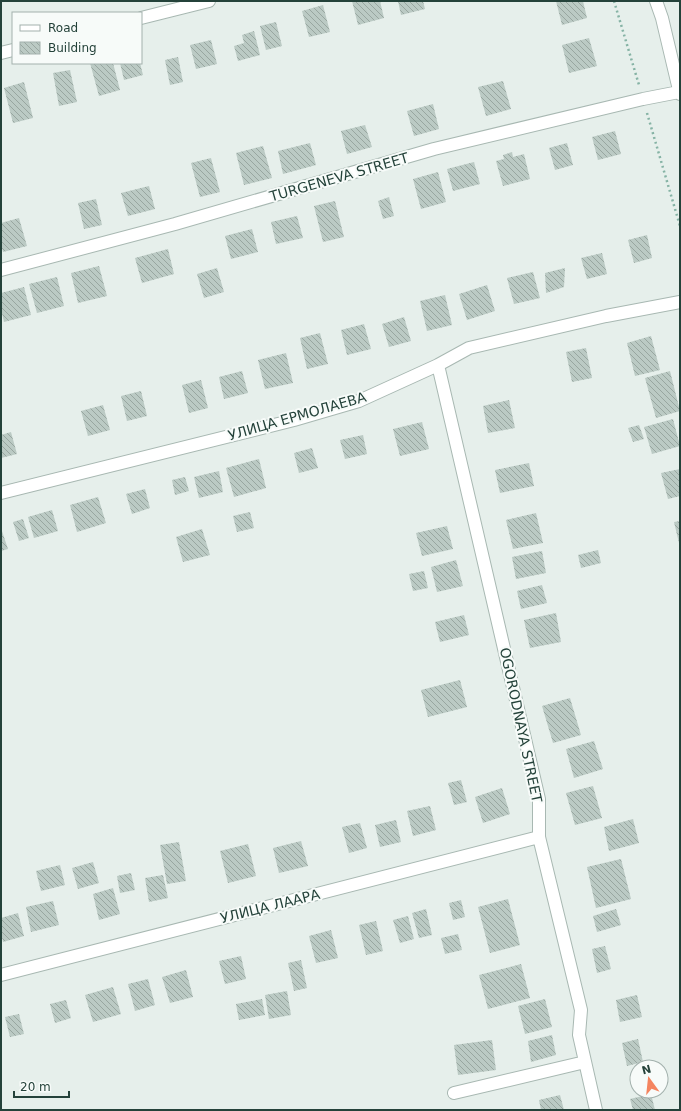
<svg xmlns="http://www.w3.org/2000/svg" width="681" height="1111" viewBox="0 0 681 1111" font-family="'DejaVu Sans',sans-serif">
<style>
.building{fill:url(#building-back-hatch)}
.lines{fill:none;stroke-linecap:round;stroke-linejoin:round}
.minor-casing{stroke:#a8b8b2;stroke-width:14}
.path{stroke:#86b3a5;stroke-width:2.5;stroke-dasharray:2 3;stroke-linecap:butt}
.minor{stroke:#fff;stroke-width:12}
.labels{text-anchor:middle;stroke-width:4;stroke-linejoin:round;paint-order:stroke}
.street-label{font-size:14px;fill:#24423a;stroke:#f7fbf9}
</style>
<defs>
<pattern id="building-back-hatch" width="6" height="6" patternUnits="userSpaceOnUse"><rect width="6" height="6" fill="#bbcac4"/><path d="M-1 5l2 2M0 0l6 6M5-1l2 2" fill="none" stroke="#98a6a0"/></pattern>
</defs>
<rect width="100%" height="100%" fill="#e6efeb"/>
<path class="building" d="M352,1H380L384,18L358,25Z
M398,1H423L425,9L401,15Z
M556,1H583L587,18L562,25Z
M323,5L330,32L309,37L302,11Z
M276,22L282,46L266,50L260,26Z
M254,31L260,55L238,61L234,46L244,43L242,35Z
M589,38L597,66L569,73L562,45Z
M211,40L217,64L196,69L190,45Z
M178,57L183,82L170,85L165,60Z
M90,63H113L120,90L99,96Z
M120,63H136V64L140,63L143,75L124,80Z
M70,70L77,102L59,106L53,73Z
M503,81L511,109L486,116L478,87Z
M24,82L33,118L13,123L4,88Z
M433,104L439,129L414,136L407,111Z
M365,125L372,147L347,154L341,131Z
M615,131L621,154L598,160L592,137Z
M310,143L316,165L283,174L278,151Z
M567,143L573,165L555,170L549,148Z
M263,146L272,178L244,185L236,153Z
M512,152L513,157L524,154L530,179L503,186L496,161L504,159L503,155Z
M211,158L220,192L200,197L191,163Z
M474,162L480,184L453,191L447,169Z
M438,172L446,202L421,209L413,179Z
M149,186L155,209L128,216L121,193Z
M389,197L394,216L383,219L378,201Z
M96,199L102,225L84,229L78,203Z
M335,201L344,237L323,242L314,206Z
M297,216L303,238L276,244L271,222Z
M19,218L27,246L3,252L1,245V223Z
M252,229L258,252L231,259L225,236Z
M647,235L652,258L634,263L628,240Z
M168,249L174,274L142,283L135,258Z
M602,253L607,274L587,279L581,258Z
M99,266L107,296L78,303L71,273Z
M217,268L224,292L204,298L197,274Z
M565,268L564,287L546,293L545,273Z
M533,272L540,298L514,304L507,278Z
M57,277L64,306L37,313L29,284Z
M487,285L495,311L467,320L459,294Z
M24,287L31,315L4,322L1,309V293Z
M445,295L452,325L427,331L420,301Z
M404,317L411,341L389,347L382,324Z
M364,324L371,349L347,355L341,330Z
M320,333L328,364L307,369L300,338Z
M651,336L660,370L635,376L627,343Z
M586,348L592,378L572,382L566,352Z
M286,353L293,383L265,389L258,360Z
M242,371L248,393L224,399L219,377Z
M670,371L680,411L656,418L645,378Z
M201,380L208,408L189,413L182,385Z
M141,391L147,416L127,421L121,396Z
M509,400L515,428L488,433L483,406Z
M103,405L110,430L88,436L81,411Z
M673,419L680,446L652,454L644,427Z
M422,422L429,449L400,456L393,429Z
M639,425L644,439L633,442L628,428Z
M11,432L17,454L1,458V435Z
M363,435L367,454L345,459L340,440Z
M312,448L318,468L299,473L294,453Z
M259,459L266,488L234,497L226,468Z
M529,463L534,486L500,493L495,470Z
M680,469V496L668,499L661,473Z
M219,471L223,492L199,498L194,477Z
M185,477L189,491L175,495L172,480Z
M145,489L150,508L132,514L126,494Z
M98,497L106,523L77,532L70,505Z
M52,510L58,531L34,538L28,517Z
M250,512L254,528L237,532L233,516Z
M536,513L543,543L513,549L506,520Z
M23,519L29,538L19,541L13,522Z
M680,521V543H679L674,522Z
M447,526L453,549L422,556L416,533Z
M1,528L8,549L1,551Z
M202,529L210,555L183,562L176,537Z
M598,550L601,563L581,568L578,555Z
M542,551L546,573L516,579L512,557Z
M456,560L463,586L437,592L431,567Z
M424,571L428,588L413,591L409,574Z
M542,585L547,603L521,609L517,591Z
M556,613L561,642L530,648L524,620Z
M464,615L469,635L440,642L435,622Z
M460,680L467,707L428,717L421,690Z
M570,698L581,735L553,743L542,706Z
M594,741L603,769L574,778L566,749Z
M461,780L467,802L454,805L448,783Z
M593,786L602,818L575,825L566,793Z
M502,788L510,814L483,823L475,797Z
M430,806L436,830L413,836L407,811Z
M633,819L639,843L609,851L604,827Z
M396,820L401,842L380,847L375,825Z
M360,823L367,848L349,853L342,827Z
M301,841L308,866L279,873L273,848Z
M179,842L186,881L167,884L160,845Z
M248,844L256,876L228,883L220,851Z
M621,859L631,899L596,908L587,867Z
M93,862L99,883L78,889L72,868Z
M60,865L65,885L41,891L36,871Z
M131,873L135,890L120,893L117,876Z
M163,875L168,898L149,902L145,878Z
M113,888L120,914L99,920L93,894Z
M508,899L520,945L490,953L478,907Z
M461,900L465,917L453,920L449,903Z
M53,901L59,925L31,932L26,907Z
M426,909L432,935L419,938L412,913Z
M616,909L621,925L597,932L593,916Z
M18,913L24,936L3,942L1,933V918Z
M408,916L414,939L400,943L393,920Z
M376,921L383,951L366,955L359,925Z
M331,930L338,958L316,963L309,936Z
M458,934L462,950L445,954L441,938Z
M605,946L611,969L597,973L592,949Z
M241,956L246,979L225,984L219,961Z
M301,960L307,988L294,991L288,963Z
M521,964L530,998L488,1009L479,975Z
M186,970L193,997L170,1003L162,977Z
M148,979L155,1005L135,1011L128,984Z
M113,987L121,1014L93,1022L85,995Z
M287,991L291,1015L269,1019L265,995Z
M637,995L642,1017L620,1022L616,1000Z
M262,999L265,1015L239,1020L236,1004Z
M545,999L552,1027L525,1034L518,1006Z
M66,1000L71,1018L55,1023L50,1004Z
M19,1014L24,1034L10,1037L5,1017Z
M552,1035L556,1055L531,1062L528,1041Z
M638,1039L643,1062L627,1066L622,1043Z
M492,1040L496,1070L458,1075L454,1045Z
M651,1094L655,1110H633L630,1099Z
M560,1095L564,1110H541L539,1100Z"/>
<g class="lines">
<g class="minor-casing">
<path id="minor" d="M656,1L662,18L680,94
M141,18L209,1
M1,53L13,50
M1,270L175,224L434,149L643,99L679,92
M438,365L539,799V837L581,1010L579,1035L596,1110
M1,493L294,420L359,401L438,365L469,348L606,316L680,302
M1,975L539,837
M454,1093L585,1062"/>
</g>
<path class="path" d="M614,1L639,85
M647,113L680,226"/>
<use href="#minor" class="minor"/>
</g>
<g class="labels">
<g class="street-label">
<text transform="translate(339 177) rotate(-16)" y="5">TURGENEVA STREET</text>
<text transform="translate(297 416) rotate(-16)" y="5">УЛИЦА ЕРМОЛАЕВА</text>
<text transform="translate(521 725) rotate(78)" y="5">OGORODNAYA STREET</text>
<text transform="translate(270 906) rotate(-14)" y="5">УЛИЦА ЛААРА</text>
</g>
</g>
<rect width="681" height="1111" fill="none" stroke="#24423a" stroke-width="4"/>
<rect x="12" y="12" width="130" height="52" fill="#f7fbf9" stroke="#a3b1ad"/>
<rect x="20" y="25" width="20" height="6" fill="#ffffff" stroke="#a3b1ad"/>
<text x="48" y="32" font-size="12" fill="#24423a">Road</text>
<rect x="20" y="42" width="20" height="12" fill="url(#building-back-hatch)" stroke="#a3b1ad"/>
<text x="48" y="52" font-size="12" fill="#24423a">Building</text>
<g transform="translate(649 1079) rotate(345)"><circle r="19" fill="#f7fbf9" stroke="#a3b1ad"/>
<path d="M0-3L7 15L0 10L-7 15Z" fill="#f4845f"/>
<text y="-6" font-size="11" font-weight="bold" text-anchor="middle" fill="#24423a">N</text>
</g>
<path d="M14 1091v6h55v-6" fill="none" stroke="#24423a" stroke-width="2"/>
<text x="20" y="1091" font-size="12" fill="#24423a" stroke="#f7fbf9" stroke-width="3" paint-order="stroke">20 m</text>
</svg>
